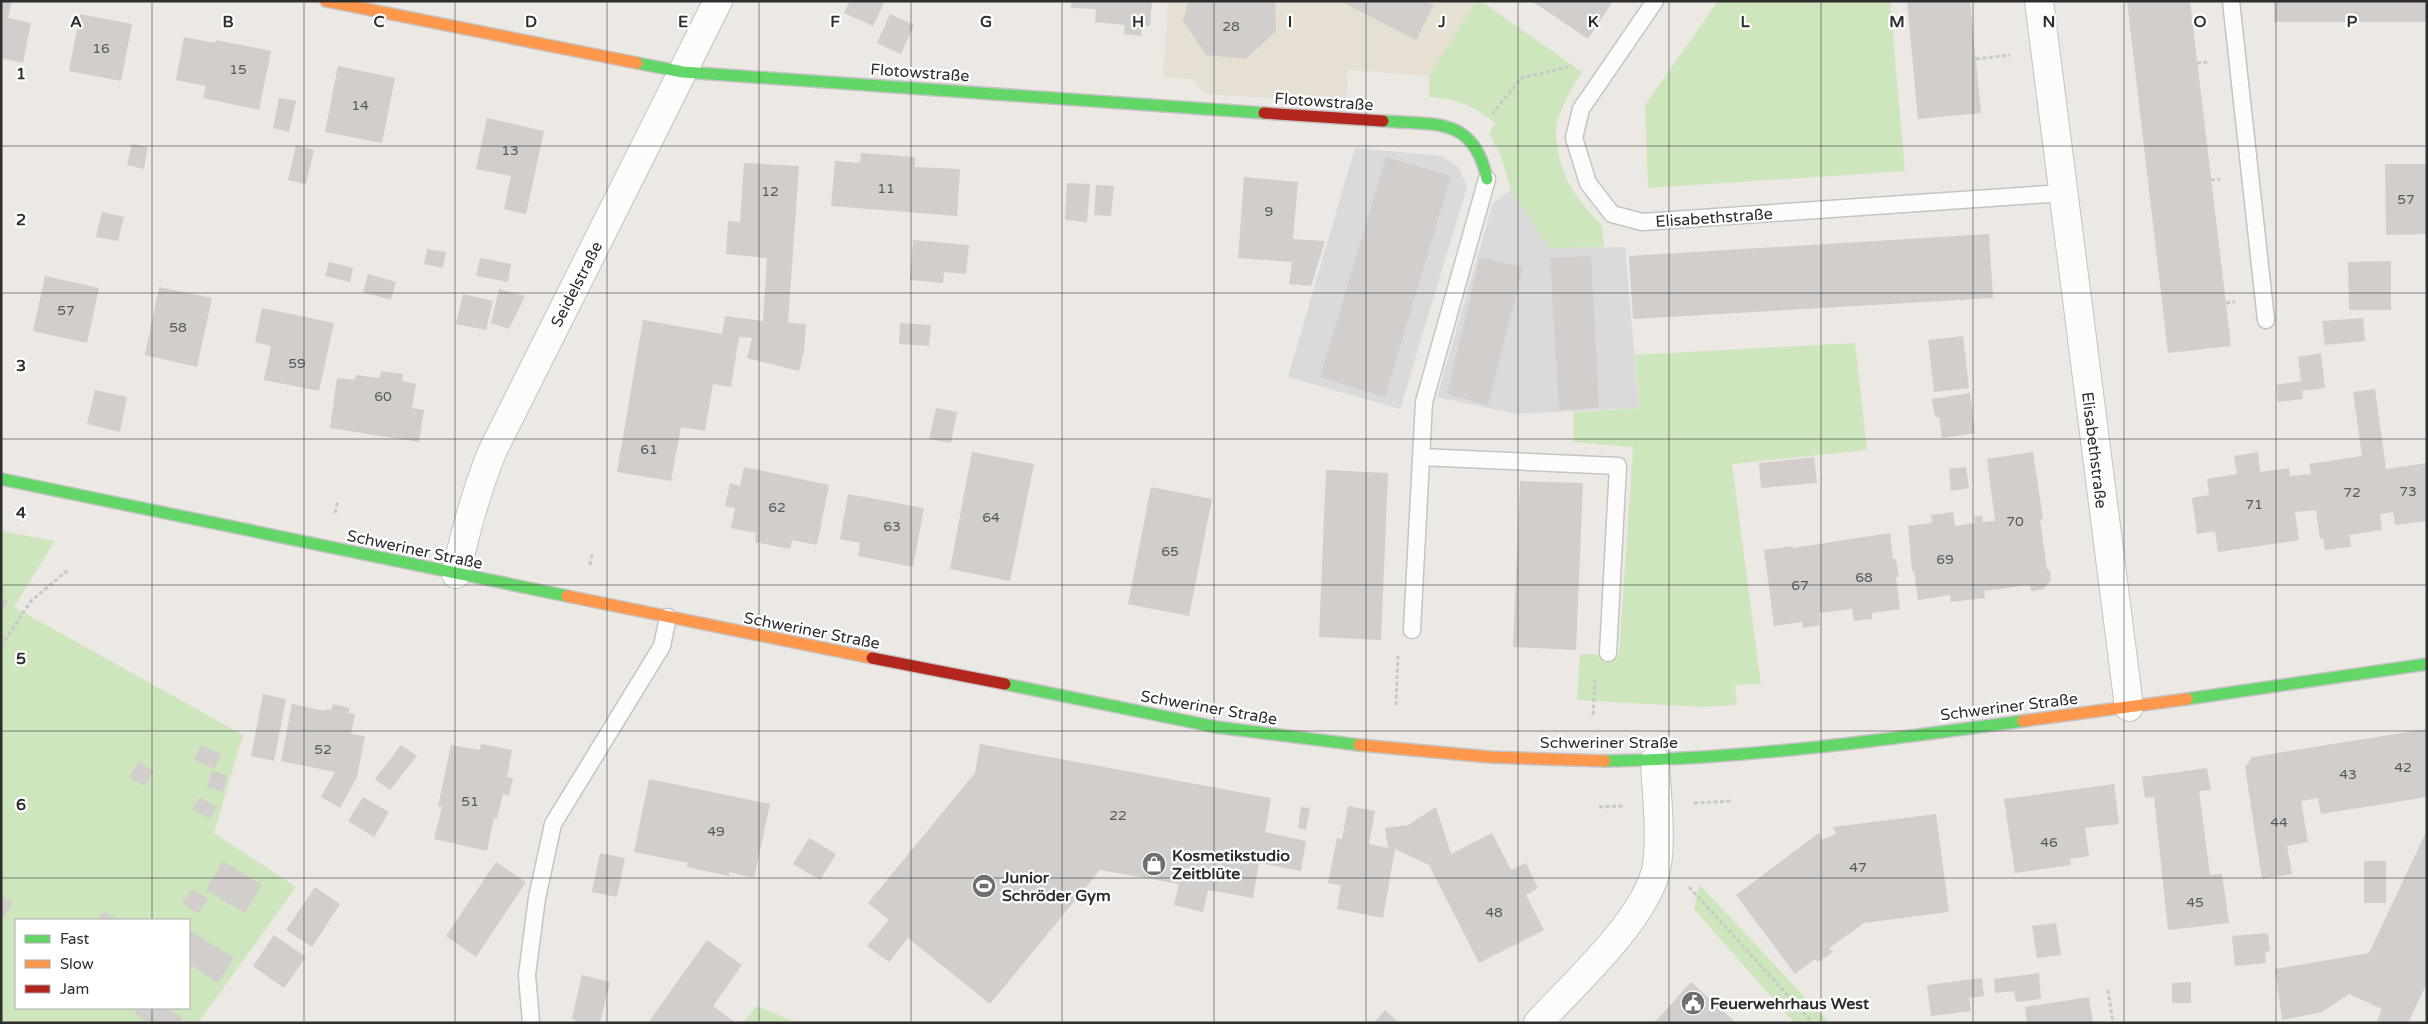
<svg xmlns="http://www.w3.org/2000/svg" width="2428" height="1024" viewBox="0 0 2428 1024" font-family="'Varela Round',sans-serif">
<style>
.industrial{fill:#dcd9db}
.education{fill:#e6e0d3}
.green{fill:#cee6be;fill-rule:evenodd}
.building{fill:#d1cecb}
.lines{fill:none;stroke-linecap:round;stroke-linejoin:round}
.lane-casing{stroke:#c5c4c5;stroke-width:19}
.street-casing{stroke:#c5c4c5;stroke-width:30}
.fast-casing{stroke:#c5c4c5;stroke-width:14}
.slow-casing{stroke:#c5c4c5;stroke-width:14}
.jam-casing{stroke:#c5c4c5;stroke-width:14}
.path{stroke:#c9c9c8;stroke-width:3;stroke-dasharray:4 2.5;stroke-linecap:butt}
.lane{stroke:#fcfcfb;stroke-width:16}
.street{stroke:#fcfcfb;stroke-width:28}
.fast{stroke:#63d668;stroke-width:11}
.slow{stroke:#ff974d;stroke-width:11}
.jam{stroke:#b3261e;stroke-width:11}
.grid{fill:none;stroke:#2e2e2e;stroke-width:1;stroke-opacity:0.55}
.labels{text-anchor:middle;stroke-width:4.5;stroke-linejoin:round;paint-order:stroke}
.number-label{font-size:14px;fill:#585857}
.street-label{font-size:16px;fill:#2e2e2e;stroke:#fff}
.poi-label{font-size:16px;font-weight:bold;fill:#2e2e2e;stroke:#fff;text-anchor:start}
.grid-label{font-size:16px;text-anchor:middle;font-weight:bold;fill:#2e2e2e;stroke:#fff;stroke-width:4.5;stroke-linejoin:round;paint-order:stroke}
</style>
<rect width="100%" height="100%" fill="#ece8e4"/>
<path class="industrial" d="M1355,148L1443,156L1459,168L1467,187L1400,409L1288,377Z
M1511,190L1549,248L1625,247L1639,408L1516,414L1437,397L1493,203Z"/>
<path class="education" d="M1168,1H1476L1429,76L1348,70L1346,103L1206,94L1191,79L1163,77Z"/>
<path class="green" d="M1476,1H1481L1582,72C1573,85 1556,116 1556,131C1557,170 1574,199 1602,225L1604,247L1549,248L1511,190L1500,154L1489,134L1495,123C1472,105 1458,99 1429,97V76Z
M1718,1H1890L1905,171L1648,188L1645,105Z
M1855,343L1867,450L1732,464L1761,684L1735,685L1737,705L1701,707L1577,700L1580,654L1619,655L1633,447L1573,442L1574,412L1639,408L1635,355Z
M1,531L55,541L14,607L243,735L214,833L296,887L198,1023H1ZM16,920H189V1008H16Z
M1699,884L1829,1023H1794L1694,909Z
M756,1006L798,1023H743Z"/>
<path class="building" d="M1,1H12L8,18L31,23L23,63L1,58Z
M850,1H885L873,26L844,13Z
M1072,1H1152L1150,26H1142L1141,36L1124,34L1125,25L1095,22L1096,9L1071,8Z
M1188,1H1275L1276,31L1246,59L1206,55L1183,21Z
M1340,1H1426L1434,5L1416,40Z
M1532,1H1613L1588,39Z
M1907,1H1970L1981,113L1918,119Z
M2127,1H2190L2231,346L2168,353Z
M2274,1H2427V22H2274Z
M80,14L132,24L121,81L69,71Z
M890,14L914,25L901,54L877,43Z
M184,37L215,43L216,40L271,51L259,110L203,98L206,86L176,80Z
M338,66L395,78L382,143L325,132Z
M279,98L296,101L289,132L273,128Z
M487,118L544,131L526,214L504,209L511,176L476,169Z
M132,144L148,147L144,169L127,165Z
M296,145L314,150L306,184L288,180Z
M861,153L915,157V167L960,169L957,216L831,206L835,161L860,163Z
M1386,157L1451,176L1385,397L1320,377Z
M744,163L799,166L788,323L806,324L804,351L799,371L747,358L752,338L739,337L731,387L713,384L705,431L681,427L671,481L617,472L643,320L722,334L725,316L763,321L767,258L726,254L728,221L740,222Z
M2385,164H2427V234L2386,235Z
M1244,177L1298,182L1293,239L1325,241L1311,286L1289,284L1292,262L1238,258Z
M1067,183L1090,184L1087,222L1065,220Z
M1096,185L1114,186L1111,216L1094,215Z
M102,212L124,217L118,241L96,237Z
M1989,234L1993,298L1633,319L1629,256Z
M913,240L969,245L966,274L944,272L943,283L910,280Z
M427,249L446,252L443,268L424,264Z
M1591,256L1599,408L1559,410L1550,258Z
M1480,257L1523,267L1488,405L1447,394Z
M480,258L511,264L508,282L476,276Z
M2391,261V310H2349L2348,262Z
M329,262L353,268L350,282L325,276Z
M368,274L396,282L391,300L363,292Z
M45,276L99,288L87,343L33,331Z
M159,287L212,298L197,367L145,355Z
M499,289L525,296L509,329L491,323Z
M463,294L493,301L486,330L456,324Z
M262,308L334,323L319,391L264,380L271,346L255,342Z
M2363,318L2365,341L2325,345L2322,321Z
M900,323L931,325L929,346L899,344Z
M1963,336L1969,388L1934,392L1928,340Z
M2321,353L2325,388L2302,391L2303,399L2278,402L2276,385L2301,381L2298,357Z
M381,371L403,374L402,381L416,384L412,408L424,410L419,442L330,428L337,378L355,380L356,375L380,378Z
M2375,389L2386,469L2427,463V521L2395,525L2393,512L2380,514L2382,530L2349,535L2351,547L2325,550L2323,538L2320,539L2316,510L2295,512L2299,540L2218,552L2215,531L2197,534L2192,498L2209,495L2207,479L2237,474L2234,456L2258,452L2260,472L2289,468L2290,476L2311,474L2309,464L2362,456L2353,392Z
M95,390L127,397L120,432L87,424Z
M1970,393L1975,433L1942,438L1939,417H1935L1932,399Z
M936,408L957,412L951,443L929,439Z
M972,452L1034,464L1010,581L950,569Z
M2033,452L2043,519L2040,520L2047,569L2050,571L2051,580L2044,589L2032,591L2029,585L1984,591L1985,598L1951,602L1950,595L1918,600L1914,571H1912L1908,526L1932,523L1931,515L1953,512L1955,526L1975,523L1974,516H1982L1983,522L1995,521L1987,459Z
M1814,457L1817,483L1761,488L1759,463Z
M744,467L829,485L817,545L792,540L790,549L755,542L756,533L731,528L735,508L725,506L730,483L740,486Z
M1966,467L1969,488L1951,491L1949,469Z
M1326,470L1388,473L1381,640L1319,637Z
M1520,481L1583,483L1576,650L1513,647Z
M1151,487L1212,499L1189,616L1128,604Z
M848,494L924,508L913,567L858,556L860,543L840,539Z
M1890,533L1893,559H1896L1899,577H1896L1900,609L1872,613V619L1854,621L1852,609L1819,613L1820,625L1803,628L1802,622L1774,626L1764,550L1793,546V548Z
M1,597L8,601L1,613Z
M263,694L286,699L274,761L251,756Z
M292,704L325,711V709L331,710L333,704L350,708L348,713L355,714L351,734L365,736L357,777L340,808L321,797L335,772L281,761Z
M2427,729V797L2321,814L2318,798L2301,801L2308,842L2287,846L2292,874L2262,879L2245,767L2252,757Z
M481,744L512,750L507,777L513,778L509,796L503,794L497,819L494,818L487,851L434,839L442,807L438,806L451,745L480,750Z
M980,744L1271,798L1265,832L1306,841L1301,871L1259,863L1253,898L1208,890L1203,912L1174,905L1179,884L1100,870L990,1004L908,938L889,962L867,946L889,920L868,903L975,773Z
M201,745L221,754L215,769L194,760Z
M401,745L417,756L390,790L375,779Z
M139,761L154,771L145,786L129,777Z
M2207,768L2211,790L2199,791L2210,875L2222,874L2229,923L2168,930L2154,797L2145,798L2142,777Z
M212,771L228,775L223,792L207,787Z
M649,779L770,804L754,878L729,872V876L686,867L688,863L634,852Z
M2114,784L2119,824L2085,828L2089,856L2070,859L2071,865L2015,873L2004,799Z
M200,797L217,807L210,819L192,809Z
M363,797L389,812L374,837L348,821Z
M1348,806L1375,811L1369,844L1388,848L1385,828L1408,825L1436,807L1451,854L1492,833L1511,870L1526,863L1538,888L1526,895L1544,930L1479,963L1429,865L1395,849L1383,918L1337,909L1341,885L1328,883L1337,838L1342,839Z
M1301,807L1310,808L1306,830L1298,828Z
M1936,814L1949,912L1864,923L1829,948L1833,952L1818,962L1815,959L1795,974L1736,895L1819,833L1822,840L1836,834L1833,827Z
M2427,830V983L2408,1023H2376L2382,1009L2349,994L2322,1012L2282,1020L2275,969L2369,953Z
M809,838L836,854L820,880L793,864Z
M600,853L625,858L617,897L592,892Z
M223,861L262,885L245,913L206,890Z
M2364,861H2386V903H2364Z
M496,862L526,882L476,957L446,936Z
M315,887L340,904L312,947L286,930Z
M192,889L208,898L198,914L182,903Z
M1,896L13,903L1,921Z
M103,911L116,918L115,920H98Z
M2056,923L2061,955L2037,958L2032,926Z
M189,930L234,958L218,983L189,964Z
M2268,933L2270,951L2265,952L2266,963L2235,966L2232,936Z
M274,935L306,957L284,988L253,966Z
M707,940L742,965L713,1006L736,1023H648Z
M2039,973L2041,999L2016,1002L2014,991L1995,993L1994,979Z
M582,975L610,982L600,1023H579L572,1018Z
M1982,978L1984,996L1969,998L1971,1011L1931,1016L1927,985Z
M1691,982L1736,1023H1654Z
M2191,982V1003H2172V983Z
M2089,997L2093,1023H2027L2025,1007Z
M138,1008H166L183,1018L180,1023H148L135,1013Z
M1385,1010L1399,1023H1374Z"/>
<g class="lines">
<g class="lane-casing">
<path id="lane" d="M1655,1L1581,109L1574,138L1588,183L1612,214L1642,222L2063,193
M2231,1L2266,320
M1421,457L1618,466L1608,653
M1412,630L1424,402L1487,179
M531,1023L527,975L537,898L553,824L662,646L668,617"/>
</g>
<g class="street-casing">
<path id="street" d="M2039,1L2129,707
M456,574C465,532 476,492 492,452L718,1
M1538,1023C1574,984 1640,924 1655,874C1663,847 1656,789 1655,760"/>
</g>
<g class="fast-casing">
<path id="fast" d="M637,63L683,72L1264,113
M1383,121C1435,125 1474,116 1487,179
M1,479L567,596
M1005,684L1216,727L1359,745
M2187,699L2427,664
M1605,761C1745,759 1884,740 2023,721"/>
</g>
<g class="slow-casing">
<path id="slow" d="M326,1L637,63
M567,596L872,658
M2023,721L2187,699
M1359,745L1490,757L1605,761"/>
</g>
<g class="jam-casing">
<path id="jam" d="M1264,113L1383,121
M872,658L1005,684"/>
</g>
<path class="path" d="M1976,59L2010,55
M2197,63L2209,62
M1492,114L1521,78L1572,66
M2211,180L2220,179
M2226,303L2235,302
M335,513L338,501
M590,565L592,554
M1,646L31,601L69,569
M1396,705L1398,656
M1593,715L1595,680
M1694,803L1733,801
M1599,807L1623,806
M1689,887L1813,1023
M2108,990L2113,1023"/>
<use href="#lane" class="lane"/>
<use href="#street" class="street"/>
<use href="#fast" class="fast"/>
<use href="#slow" class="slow"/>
<use href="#jam" class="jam"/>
</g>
<path class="grid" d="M152,1V920M304,1V1023M455,1V1023M607,1V1023M759,1V1023M911,1V1023M1062,1V1023M1214,1V1023M1366,1V1023M1518,1V1023M1669,1V1023M1821,1V1023M1973,1V1023M2124,1V1023M2276,1V1023M1,146H2427M1,293H2427M1,439H2427M1,585H2427M1,731H2427M1,878H2427M152,1008V1023"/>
<defs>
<g id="shop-disc" transform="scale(1.25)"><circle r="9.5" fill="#706f6e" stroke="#fff"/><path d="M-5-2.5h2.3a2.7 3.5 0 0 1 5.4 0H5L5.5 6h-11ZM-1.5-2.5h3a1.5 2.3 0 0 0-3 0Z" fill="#fff"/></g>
<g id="stadium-disc" transform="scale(1.25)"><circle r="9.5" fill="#706f6e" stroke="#fff"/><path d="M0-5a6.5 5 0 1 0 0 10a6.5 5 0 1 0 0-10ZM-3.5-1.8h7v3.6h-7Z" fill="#fff"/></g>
<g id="civic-disc" transform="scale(1.25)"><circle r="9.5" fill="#706f6e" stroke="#fff"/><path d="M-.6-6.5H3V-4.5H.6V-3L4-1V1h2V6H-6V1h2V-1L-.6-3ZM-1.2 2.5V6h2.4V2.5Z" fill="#fff"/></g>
</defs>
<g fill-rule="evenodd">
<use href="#shop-disc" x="1154" y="864"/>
<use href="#stadium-disc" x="984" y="886"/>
<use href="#civic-disc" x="1693" y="1003"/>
</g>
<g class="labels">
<g class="number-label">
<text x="1231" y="31">28</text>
<text x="101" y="53">16</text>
<text x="238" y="74">15</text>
<text x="360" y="110">14</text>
<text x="510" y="155">13</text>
<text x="886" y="193">11</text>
<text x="770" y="196">12</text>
<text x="2406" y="204">57</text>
<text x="1269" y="216">9</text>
<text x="66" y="315">57</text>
<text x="178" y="332">58</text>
<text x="297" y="368">59</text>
<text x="383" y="401">60</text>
<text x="649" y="454">61</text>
<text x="2408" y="496">73</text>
<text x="2352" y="497">72</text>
<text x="2254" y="509">71</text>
<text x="777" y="512">62</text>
<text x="991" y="522">64</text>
<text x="2015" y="526">70</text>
<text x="892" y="531">63</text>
<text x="1170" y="556">65</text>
<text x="1945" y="564">69</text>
<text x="1864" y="582">68</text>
<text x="1800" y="590">67</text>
<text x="323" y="754">52</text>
<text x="2403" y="772">42</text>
<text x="2348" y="779">43</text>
<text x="470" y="806">51</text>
<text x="1118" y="820">22</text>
<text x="2279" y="827">44</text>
<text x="716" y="836">49</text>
<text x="2049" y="847">46</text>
<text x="1858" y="872">47</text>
<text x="2195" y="907">45</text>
<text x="1494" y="917">48</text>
</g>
<g class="street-label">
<text transform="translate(920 72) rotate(4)" y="6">Flotowstraße</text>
<text transform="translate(1324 101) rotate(4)" y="6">Flotowstraße</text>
<text transform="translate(1714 217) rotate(-4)" y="6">Elisabethstraße</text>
<text transform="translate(576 284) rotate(-63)" y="6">Seidelstraße</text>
<text transform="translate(2095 450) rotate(83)" y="6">Elisabethstraße</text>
<text transform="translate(415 549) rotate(12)" y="6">Schweriner Straße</text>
<text transform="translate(812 630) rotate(11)" y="6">Schweriner Straße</text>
<text transform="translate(2009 706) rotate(-7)" y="6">Schweriner Straße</text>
<text transform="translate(1209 707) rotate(10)" y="6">Schweriner Straße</text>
<text x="1609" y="748">Schweriner Straße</text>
</g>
<g class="poi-label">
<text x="1172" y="861">Kosmetikstudio<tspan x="1172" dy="18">Zeitblüte</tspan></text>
<text x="1002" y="883">Junior<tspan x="1002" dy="18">Schröder Gym</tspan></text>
<text x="1710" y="1009">Feuerwehrhaus West</text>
</g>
</g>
<g class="grid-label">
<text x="76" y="27">A</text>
<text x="228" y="27">B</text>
<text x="379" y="27">C</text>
<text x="531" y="27">D</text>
<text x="683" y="27">E</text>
<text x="835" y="27">F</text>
<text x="986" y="27">G</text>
<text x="1138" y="27">H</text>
<text x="1290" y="27">I</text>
<text x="1442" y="27">J</text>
<text x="1593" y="27">K</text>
<text x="1745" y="27">L</text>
<text x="1897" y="27">M</text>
<text x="2049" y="27">N</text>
<text x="2200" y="27">O</text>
<text x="2352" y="27">P</text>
<text x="21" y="79">1</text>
<text x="21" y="225">2</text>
<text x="21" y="371">3</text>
<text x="21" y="518">4</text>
<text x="21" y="664">5</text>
<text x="21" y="810">6</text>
</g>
<rect width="2428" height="1024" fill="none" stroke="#2e2e2e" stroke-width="5"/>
<rect x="15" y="919" width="175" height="90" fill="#ffffff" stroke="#ababab"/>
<rect x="25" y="935" width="25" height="8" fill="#63d668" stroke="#ababab"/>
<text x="60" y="944" font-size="15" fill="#2e2e2e">Fast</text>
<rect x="25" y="960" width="25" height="8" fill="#ff974d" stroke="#ababab"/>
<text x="60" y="969" font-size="15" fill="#2e2e2e">Slow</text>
<rect x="25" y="985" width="25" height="8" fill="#b3261e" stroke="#ababab"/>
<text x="60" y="994" font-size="15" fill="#2e2e2e">Jam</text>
</svg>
